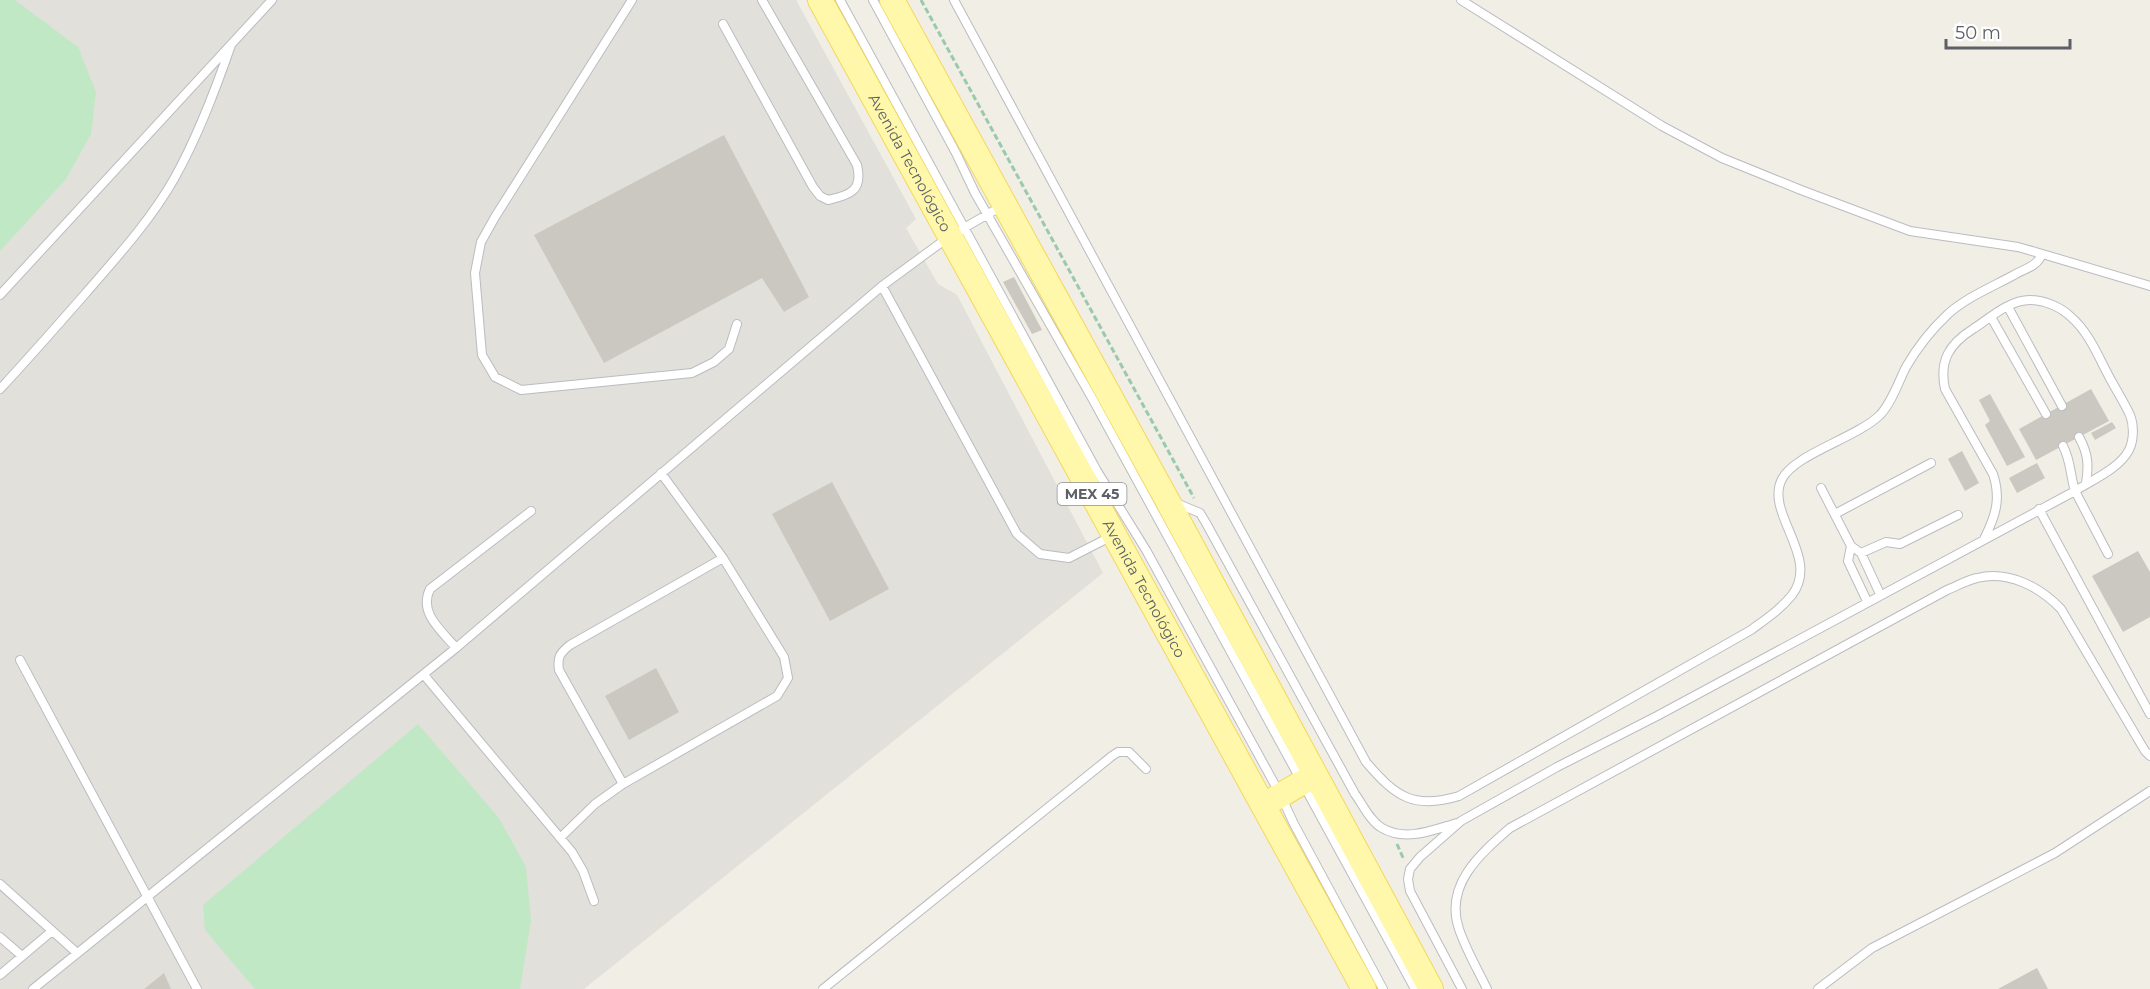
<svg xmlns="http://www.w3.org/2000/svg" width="2150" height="989" viewBox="0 0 2150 989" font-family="Montserrat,sans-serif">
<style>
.industrial{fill:#e1e0da}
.green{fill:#c1e8c4}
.building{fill:#cbc8c2}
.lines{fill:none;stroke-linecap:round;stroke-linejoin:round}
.lane-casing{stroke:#babcc1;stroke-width:10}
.primary-casing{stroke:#f6d758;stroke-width:26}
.path{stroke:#9ac9ac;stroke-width:3;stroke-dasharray:6 3;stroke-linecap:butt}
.lane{stroke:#fff;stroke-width:8}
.primary{stroke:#fff8ab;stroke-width:24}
.labels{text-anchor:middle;stroke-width:4.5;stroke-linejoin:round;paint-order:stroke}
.shield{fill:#fff;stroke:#8e9094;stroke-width:1.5}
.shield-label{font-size:14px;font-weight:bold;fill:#5d6066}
.street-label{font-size:15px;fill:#5d6066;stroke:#fff}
</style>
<rect width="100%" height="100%" fill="#f0eee5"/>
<path class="industrial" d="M0,0H796L916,219L906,228L938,284L957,295L1103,573L584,989H0Z"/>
<path class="green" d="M0,0H15L78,47L96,92L91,134L66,179L0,251Z
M418,724L499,818L526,867L531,921L520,989H255L205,930L203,905Z"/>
<path class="building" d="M724,135L809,297L784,312L762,278L604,363L534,235Z
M1014,277L1042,330L1032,334L1003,282Z
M2091,389L2109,421L2036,460L2019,429Z
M1990,394L2025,457L2007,466L1985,425L1990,421L1979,400Z
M2112,422L2116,428L2095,440L2091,433Z
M1962,451L1979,483L1965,491L1948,459Z
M2037,463L2045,478L2017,493L2009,478Z
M832,482L889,589L830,621L772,514Z
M2138,551L2150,572V617L2123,632L2092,576Z
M656,668L679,712L629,740L605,696Z
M2037,968L2048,989H1998Z
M164,973L171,989H144Z"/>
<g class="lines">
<g class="lane-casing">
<path id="lane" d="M632,0L495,217L481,242L475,273L482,355L495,377L521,390L692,373L714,362L729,349L737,324
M840,0L1097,471L1146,550L1280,794L1294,824L1383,989
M873,0L956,153L975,193L1092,398L1415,989
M954,0L1366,762C1395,796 1413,810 1459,796L1751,630C1766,619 1781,609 1792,595C1821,557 1764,513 1782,479C1795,454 1856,438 1880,415C1892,402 1898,383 1906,367C1917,348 1932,329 1948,314C1967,297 1992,287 2014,275C2024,269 2035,267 2040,258L2039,253L2018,247L1910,231L1801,190L1722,158L1662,126L1461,0
M723,24L813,187L820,196L828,200C851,195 863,190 857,165L762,0
M2039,253L2150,286
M882,286L1017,534L1040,554L1069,558L1110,537
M0,295L272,0
M2008,307L2062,406
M1991,317L2046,414
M0,389C29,358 57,326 85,294C117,257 150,221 174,179C198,136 215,91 231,45
M2079,437C2088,453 2089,465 2086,483
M2063,446C2071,461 2070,475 2075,491L2108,554
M1821,488L1851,546L1861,553L1880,594
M1176,503L1200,513L1206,523L1355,794C1363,805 1370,821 1382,828C1406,842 1433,830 1457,823
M2039,509L2150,714
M1835,514L1931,463
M1851,546L1848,561L1867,601
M1861,553L1886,542L1900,544L1958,515
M456,648C442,631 418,613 430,589L531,511
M20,660L197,989
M424,675L572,852L583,871L594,901
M623,784L777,696L788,678L784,657L723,558
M560,838L595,804L623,784L559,670C557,657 560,653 570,645L723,558L661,473
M0,884L77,953
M0,937L22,956
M0,975L52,931
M33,989L456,648L882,286L950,236L1002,206
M823,989L1112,756L1118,752H1129L1146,769
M1462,989L1410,891L1408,879L1410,869L1420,857L1461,821L1557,767L1657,716L2075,491C2092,480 2119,469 2129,450C2134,440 2134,425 2130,415C2125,404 2118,393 2112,382C2100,361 2090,333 2071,317C2061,307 2044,300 2030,300C2009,300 1990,318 1973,329C1949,344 1939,361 1945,389L1993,474C2001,498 1996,515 1985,537
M1487,989C1478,970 1466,950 1459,929C1444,885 1480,854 1510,828L1947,590C1957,586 1967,580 1977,578C2008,570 2040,587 2061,609L2145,751L2150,756
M1818,989L1872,948L2055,853L2150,791"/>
</g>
<g class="primary-casing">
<g id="primary">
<path id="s1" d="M820,0L1364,989"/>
<path d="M892,0L1166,498L1431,989"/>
<path d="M1264,805L1315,775"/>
</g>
</g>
<path class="path" d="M921,0L1194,498
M1397,844L1404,860"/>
<use href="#lane" class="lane"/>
<use href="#primary" class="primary"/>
</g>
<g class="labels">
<rect class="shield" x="1057.5" y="483" width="69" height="22" rx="4.5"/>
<g class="shield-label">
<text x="1092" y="499">MEX 45</text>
</g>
<g class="street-label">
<text dy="5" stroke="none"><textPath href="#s1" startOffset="186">Avenida Tecnológico</textPath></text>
<text dy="5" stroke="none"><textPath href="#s1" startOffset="672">Avenida Tecnológico</textPath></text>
</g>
</g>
<path d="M1946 39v9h124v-9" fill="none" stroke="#5d6066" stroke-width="3"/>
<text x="1955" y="39" font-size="18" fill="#5d6066" stroke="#ffffff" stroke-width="4.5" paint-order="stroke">50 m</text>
</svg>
